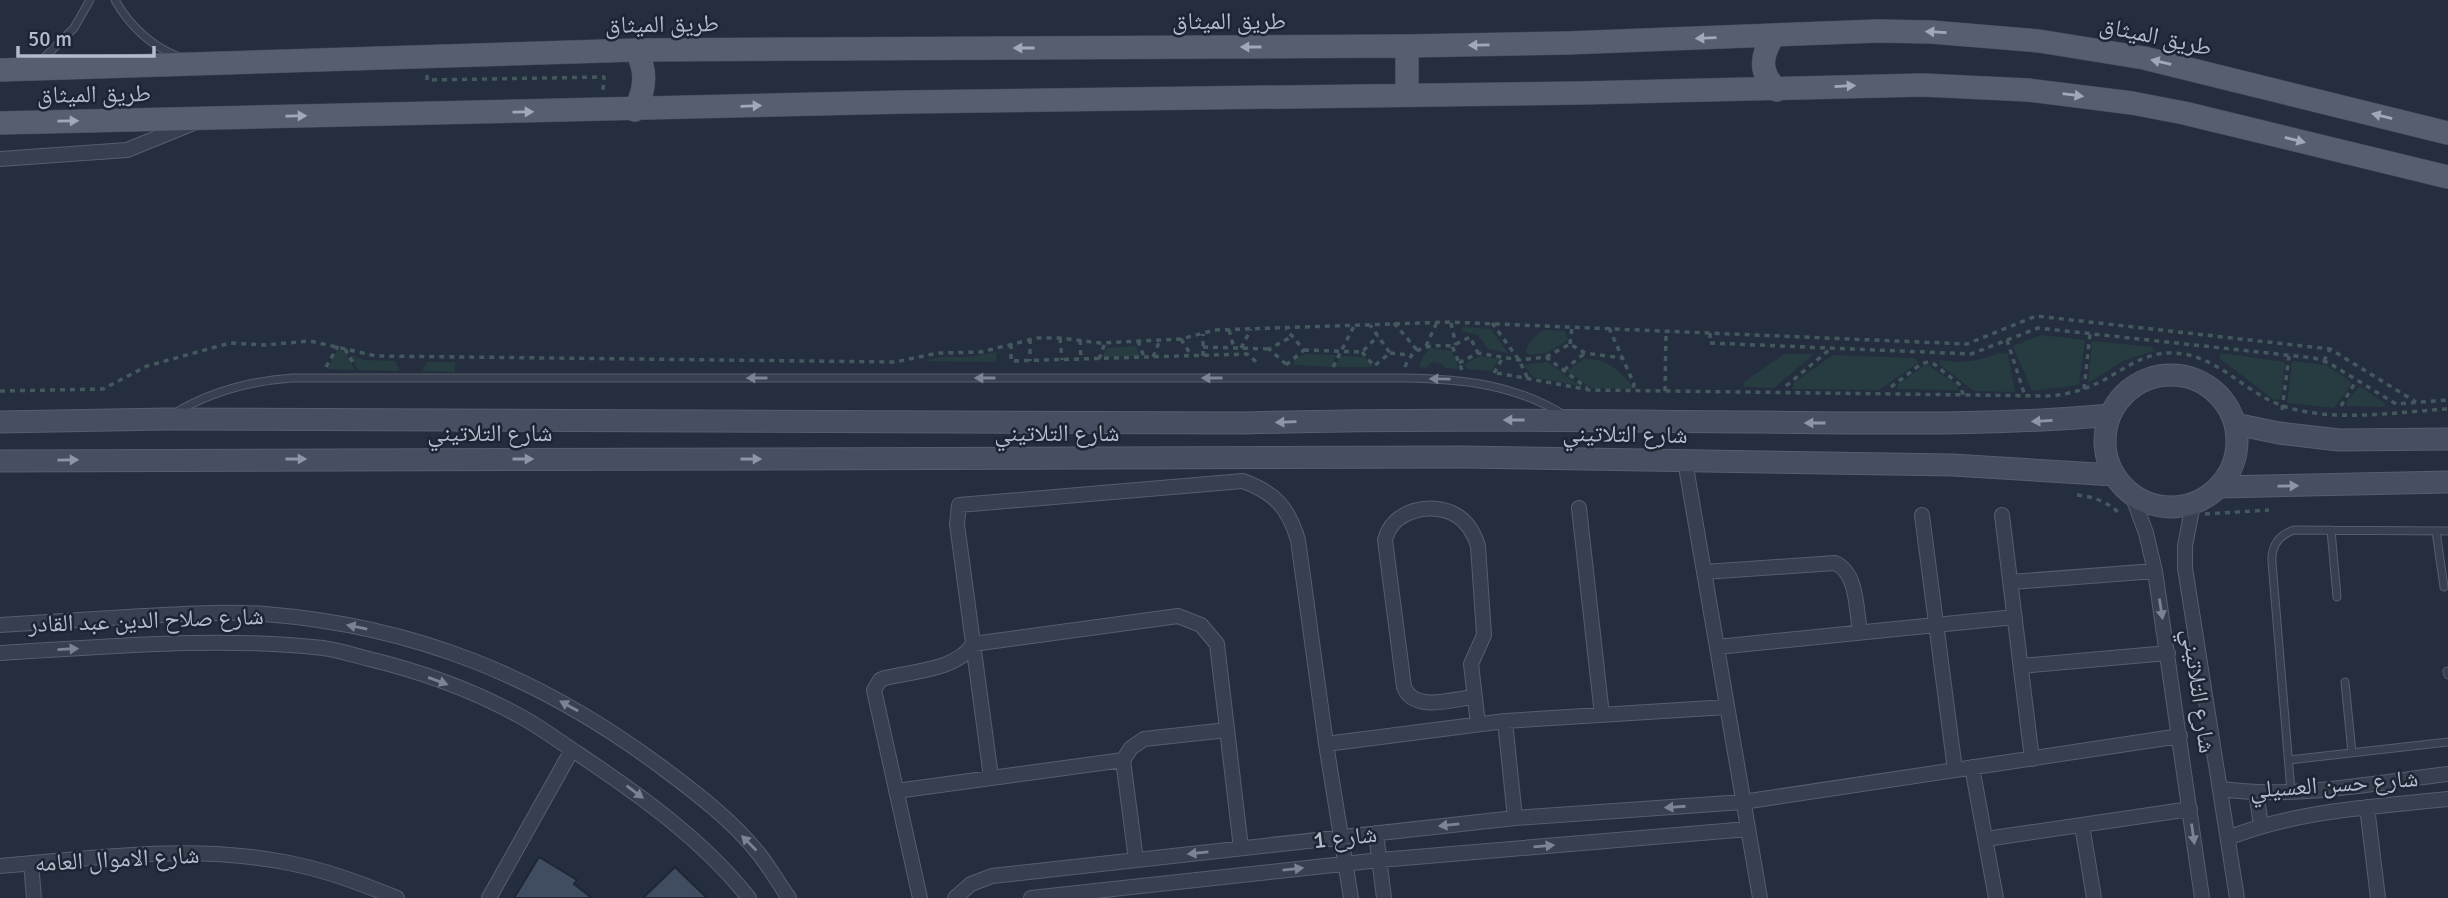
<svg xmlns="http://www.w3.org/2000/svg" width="2448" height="898" viewBox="0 0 2448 898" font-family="Signika,'Noto Naskh Arabic',sans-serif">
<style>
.green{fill:#263c40}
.building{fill:#404c5f;stroke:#1f2736;stroke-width:2}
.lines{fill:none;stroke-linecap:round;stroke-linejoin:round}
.service-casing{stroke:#565e6d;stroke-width:9}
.minor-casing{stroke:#565e6d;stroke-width:16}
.secondary-casing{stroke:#565e6d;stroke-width:23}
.primary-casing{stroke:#414958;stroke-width:24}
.path{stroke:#44595d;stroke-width:3.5;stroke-dasharray:5 5;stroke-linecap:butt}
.service{stroke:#38404f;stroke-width:7}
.minor{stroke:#38404f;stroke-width:14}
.secondary{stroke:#464f62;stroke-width:21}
.primary{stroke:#565f6f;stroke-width:23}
.oneway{fill:#a1a9b8}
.oneway2{fill:#7c8493}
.oneway3{fill:#8e95a6}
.labels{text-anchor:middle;stroke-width:5;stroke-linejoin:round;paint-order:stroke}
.street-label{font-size:24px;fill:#b4bbca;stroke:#1d2534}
</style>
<rect width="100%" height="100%" fill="#242e3f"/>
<path class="green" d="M1462,327L1491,329L1508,353L1488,349L1478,335L1461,331Z
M1544,330L1565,331L1568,340L1547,353L1529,355L1526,352C1527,343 1536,334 1544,330Z
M2041,335L2085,340L2079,385L2032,391L2013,346Z
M2092,341L2152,347L2154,351L2125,360L2088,383Z
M1136,346L1140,356L1103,357L1106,348Z
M1431,348L1452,351L1459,369L1445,368L1442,364L1432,362L1426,368L1419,367L1423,356Z
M338,349L346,353L355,370L327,369Z
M997,352L996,362L923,361L941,357H968Z
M1998,353L2008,354L2015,392L1974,391L1939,364L1941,360C1962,364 1979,361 1998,353Z
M2221,353L2285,362L2281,398L2274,400L2219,358Z
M1305,354L1336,355L1331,367L1294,365V359Z
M1784,354H1814L1774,388L1744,387V382Z
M350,355L365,360L395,361L400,371L358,370Z
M1833,355L1915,358L1918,363L1879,390L1792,389L1795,382Z
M1341,356L1365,357L1373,367H1335Z
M1480,356L1499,359L1491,371L1467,369L1464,364Z
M1584,359C1608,359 1617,369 1633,386L1632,389L1592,388L1567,371Z
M2292,361L2326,365L2350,381L2351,385L2334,408L2287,403Z
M427,362H455V372L422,371Z
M1547,362L1580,386L1533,377L1524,365Z
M1927,364L1957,385L1958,390L1897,389L1898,384Z
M2360,386L2385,404V407L2347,406L2346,402Z"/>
<path class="building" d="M539,857L577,880L574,884L592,898H514Z
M675,867L707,898H643Z"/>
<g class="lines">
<g class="service-casing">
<path id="service" d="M115,0C129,25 151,46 177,56
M38,64L74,28L90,0
M175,413C212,391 250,381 292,378H1405C1462,379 1514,384 1564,415
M2331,530L2337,597
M2436,531L2444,587
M2447,671L2448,675
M2345,682L2352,753
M2289,760L2448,742
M2291,791L2272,562C2271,546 2279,535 2294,530L2448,531"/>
</g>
<g class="minor-casing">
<path id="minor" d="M0,159L127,150L196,122
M1685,461L1760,898
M2132,495L2146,533L2155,571L2202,898
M2193,504L2185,546V568L2237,898
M1579,508L1602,715
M1922,515L1955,770
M2002,515L2032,759
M1704,572L1835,563C1858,573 1856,610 1860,632
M2011,582L2155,571
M0,625C48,622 95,619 143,616C183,614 225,611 265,614C416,626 540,677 660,766C695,792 732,820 759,854C770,868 779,884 789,898
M1717,647L2015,617
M0,653C107,647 216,636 323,648C338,650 354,655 369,659C419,671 472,690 518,715C539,726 560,742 580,755C641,796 703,840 749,898
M2021,666L2168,653
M1474,697C1453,699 1414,713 1404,687L1385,540C1392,510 1431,501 1456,515C1468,522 1474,533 1478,546L1484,635L1471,664L1478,724
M1505,721L1515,818
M1326,744L1505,721L1727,707
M1972,767L1996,898
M991,777L957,524L959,505L1243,481C1275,493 1288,507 1298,540L1326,744L1351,898
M2221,789C2296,799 2373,783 2448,774
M896,791L1123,760
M2256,792L2261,825
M2367,807L2378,898
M2082,825L2094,898
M1376,833L1384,898
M2228,838C2298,810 2374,807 2448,799
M1986,839L2190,809
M1136,860L1123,760L1131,748L1144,739L1227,730
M31,863L34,898
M0,866C94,858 190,844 284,862C323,869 360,883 397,898
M489,898L572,750
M920,898L874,690L880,680L885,678C913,671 957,670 973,644L1178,616L1201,625L1217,644L1241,848
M955,898L971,884L992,876L1515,818L1743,802L2180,736
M1031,898L1380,860L1748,829"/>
</g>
<g class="secondary-casing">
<path id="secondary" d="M2105 441a66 66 0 1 1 132 0a66 66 0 1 1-132 0Z
M0,422L166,419L1247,423C1418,418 1589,421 1761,422C1877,423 1994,426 2110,415
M2235,424L2279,433L2339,440L2448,439
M0,461L1464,457L1953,465L2114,475
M2219,487L2448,482"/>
</g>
<g class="primary-casing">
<path id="primary" d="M1774,35C1761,55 1758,72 1777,90
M1407,46V95
M0,70L636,50L1407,46L1567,43L1878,31L1931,32L2039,41L2144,58L2448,133
M635,110C646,89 647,70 636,50
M0,123L905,102L1580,93L1923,85L2028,90L2132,103L2184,113L2448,177"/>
</g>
<path class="path" d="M427,75V80L604,77L603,91
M1394,323L1417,350
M1451,323L1456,345
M1492,323L1519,360L1528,379
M1609,328L1634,384L1633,390
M1229,330L1234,348
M1710,333V343L1971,354L2038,328L2314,358L2329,363L2396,404L2448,400
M1060,338L1062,360
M1030,339V361
M1181,339L1191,355
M1080,340L1081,359
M2007,340L2025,396
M1138,341L1144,357
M1011,344V361L1247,354L1260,365
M1570,344L1572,327
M1426,346L1437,322
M1203,347L1269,349
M1241,348L1251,329
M345,349L355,366
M1304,350L1362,352L1378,336
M1362,352L1374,366L1390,353L1370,325
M1390,353L1411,355
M1203,356V334
M1153,357L1160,340
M1546,357L1570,344L1585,353L1622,358
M1099,359L1105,343
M2324,361L2330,349
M1459,363L1478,353L1519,360L1546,357L1587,388
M1286,364L1269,349L1293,336
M1286,365L1304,350L1286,329
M326,367L338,346
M1333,367L1354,326
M1405,367C1413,345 1431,345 1452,346
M1462,370L1452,346L1470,337L1478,353
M1564,370L1585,353
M1494,373L1503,357
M1497,373L1590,390L2048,396C2068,395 2086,389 2104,380C2127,367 2146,352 2173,353C2217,354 2243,392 2283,406C2334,423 2395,412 2448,409
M1786,386L1829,350
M1891,387L1921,364L1928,362L1934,364L1959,384L1964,396
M2084,389L2090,334
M0,391L103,389L147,366L230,343L264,345L310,341L376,356L895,362L938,353L981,352L1037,338H1060L1100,343L1181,339L1215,330L1450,322L1967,344L2036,316L2330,349L2416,402
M1665,391L1666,331
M2341,406L2356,381
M2282,410L2289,356
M2077,495C2095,497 2108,502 2121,515
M2205,514L2269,510"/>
<use href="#service" class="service"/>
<use href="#minor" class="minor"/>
<use href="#secondary" class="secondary"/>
<use href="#primary" class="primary"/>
</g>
<defs><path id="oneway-solid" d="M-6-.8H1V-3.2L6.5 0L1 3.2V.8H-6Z" transform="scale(1.75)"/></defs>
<g class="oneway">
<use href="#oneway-solid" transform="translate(1936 32) rotate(-177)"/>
<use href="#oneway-solid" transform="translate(1706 38) rotate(178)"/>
<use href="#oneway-solid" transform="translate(1479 45) rotate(179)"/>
<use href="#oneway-solid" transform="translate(1251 47) rotate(180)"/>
<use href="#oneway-solid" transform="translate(1024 48) rotate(180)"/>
<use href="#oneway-solid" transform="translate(2161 62) rotate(-167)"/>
<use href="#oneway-solid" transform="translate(1845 86) rotate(-3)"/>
<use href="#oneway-solid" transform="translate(2073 95) rotate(7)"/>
<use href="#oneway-solid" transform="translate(751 106) rotate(-2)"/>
<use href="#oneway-solid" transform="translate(523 112) rotate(-1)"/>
<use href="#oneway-solid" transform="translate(296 116) rotate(-1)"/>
<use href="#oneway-solid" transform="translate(2382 116) rotate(-166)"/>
<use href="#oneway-solid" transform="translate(68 121) rotate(-1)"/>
<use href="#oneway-solid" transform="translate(2295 140) rotate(14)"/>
</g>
<g class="oneway2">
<use href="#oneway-solid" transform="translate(757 378) rotate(-180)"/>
<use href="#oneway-solid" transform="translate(985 378) rotate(-180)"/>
<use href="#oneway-solid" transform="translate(1212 378) rotate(-180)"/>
<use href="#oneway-solid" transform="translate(1440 379) rotate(-179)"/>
<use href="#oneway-solid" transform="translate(2161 609) rotate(81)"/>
<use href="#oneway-solid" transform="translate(357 627) rotate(-168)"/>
<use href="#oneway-solid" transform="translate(68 649) rotate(-3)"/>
<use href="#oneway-solid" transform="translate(438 681) rotate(20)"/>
<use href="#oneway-solid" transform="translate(569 706) rotate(-151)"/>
<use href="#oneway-solid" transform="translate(635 792) rotate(37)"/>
<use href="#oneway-solid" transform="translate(1675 807) rotate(176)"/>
<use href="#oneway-solid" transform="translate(1449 825) rotate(174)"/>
<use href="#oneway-solid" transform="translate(2193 834) rotate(82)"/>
<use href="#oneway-solid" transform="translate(749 843) rotate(-135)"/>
<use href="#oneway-solid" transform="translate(1544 846) rotate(-5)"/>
<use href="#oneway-solid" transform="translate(1198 853) rotate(174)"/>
<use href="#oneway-solid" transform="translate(1293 869) rotate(-6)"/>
</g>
<g class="oneway3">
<use href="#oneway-solid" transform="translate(1514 420) rotate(-180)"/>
<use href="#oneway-solid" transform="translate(2042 421) rotate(177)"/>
<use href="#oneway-solid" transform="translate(1286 422) rotate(178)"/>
<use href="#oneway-solid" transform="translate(1815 423) rotate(-180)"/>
<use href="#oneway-solid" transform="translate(296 459)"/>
<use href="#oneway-solid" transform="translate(523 459)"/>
<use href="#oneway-solid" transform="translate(751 459)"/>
<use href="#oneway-solid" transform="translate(68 460) rotate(-1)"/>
<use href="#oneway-solid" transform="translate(2288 486) rotate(-1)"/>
</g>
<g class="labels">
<g class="street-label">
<text x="1229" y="29">طريق الميثاق</text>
<text transform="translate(662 24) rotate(-1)" y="8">طريق الميثاق</text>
<text transform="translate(2156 36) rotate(12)" y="8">طريق الميثاق</text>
<text transform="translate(94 94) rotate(-1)" y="8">طريق الميثاق</text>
<text x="490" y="441">شارع التلاتيني</text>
<text x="1057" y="441">شارع التلاتيني</text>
<text transform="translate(1625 434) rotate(1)" y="8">شارع التلاتيني</text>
<text transform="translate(146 620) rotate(-2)" y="8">شارع صلاح الدين عبد القادر</text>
<text transform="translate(2199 691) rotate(82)" y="8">شارع التلاتيني</text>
<text transform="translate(2334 784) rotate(-4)" y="8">شارع حسن العسيلي</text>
<text transform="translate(1345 837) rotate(-6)" y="8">شارع 1</text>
<text transform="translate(117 859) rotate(-3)" y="8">شارع الاموال العامه</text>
</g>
</g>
<path d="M18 46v10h136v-10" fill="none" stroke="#b4bbca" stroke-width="3.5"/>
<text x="28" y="46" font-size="21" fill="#b4bbca" stroke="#1d2534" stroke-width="5" paint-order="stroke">50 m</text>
</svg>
